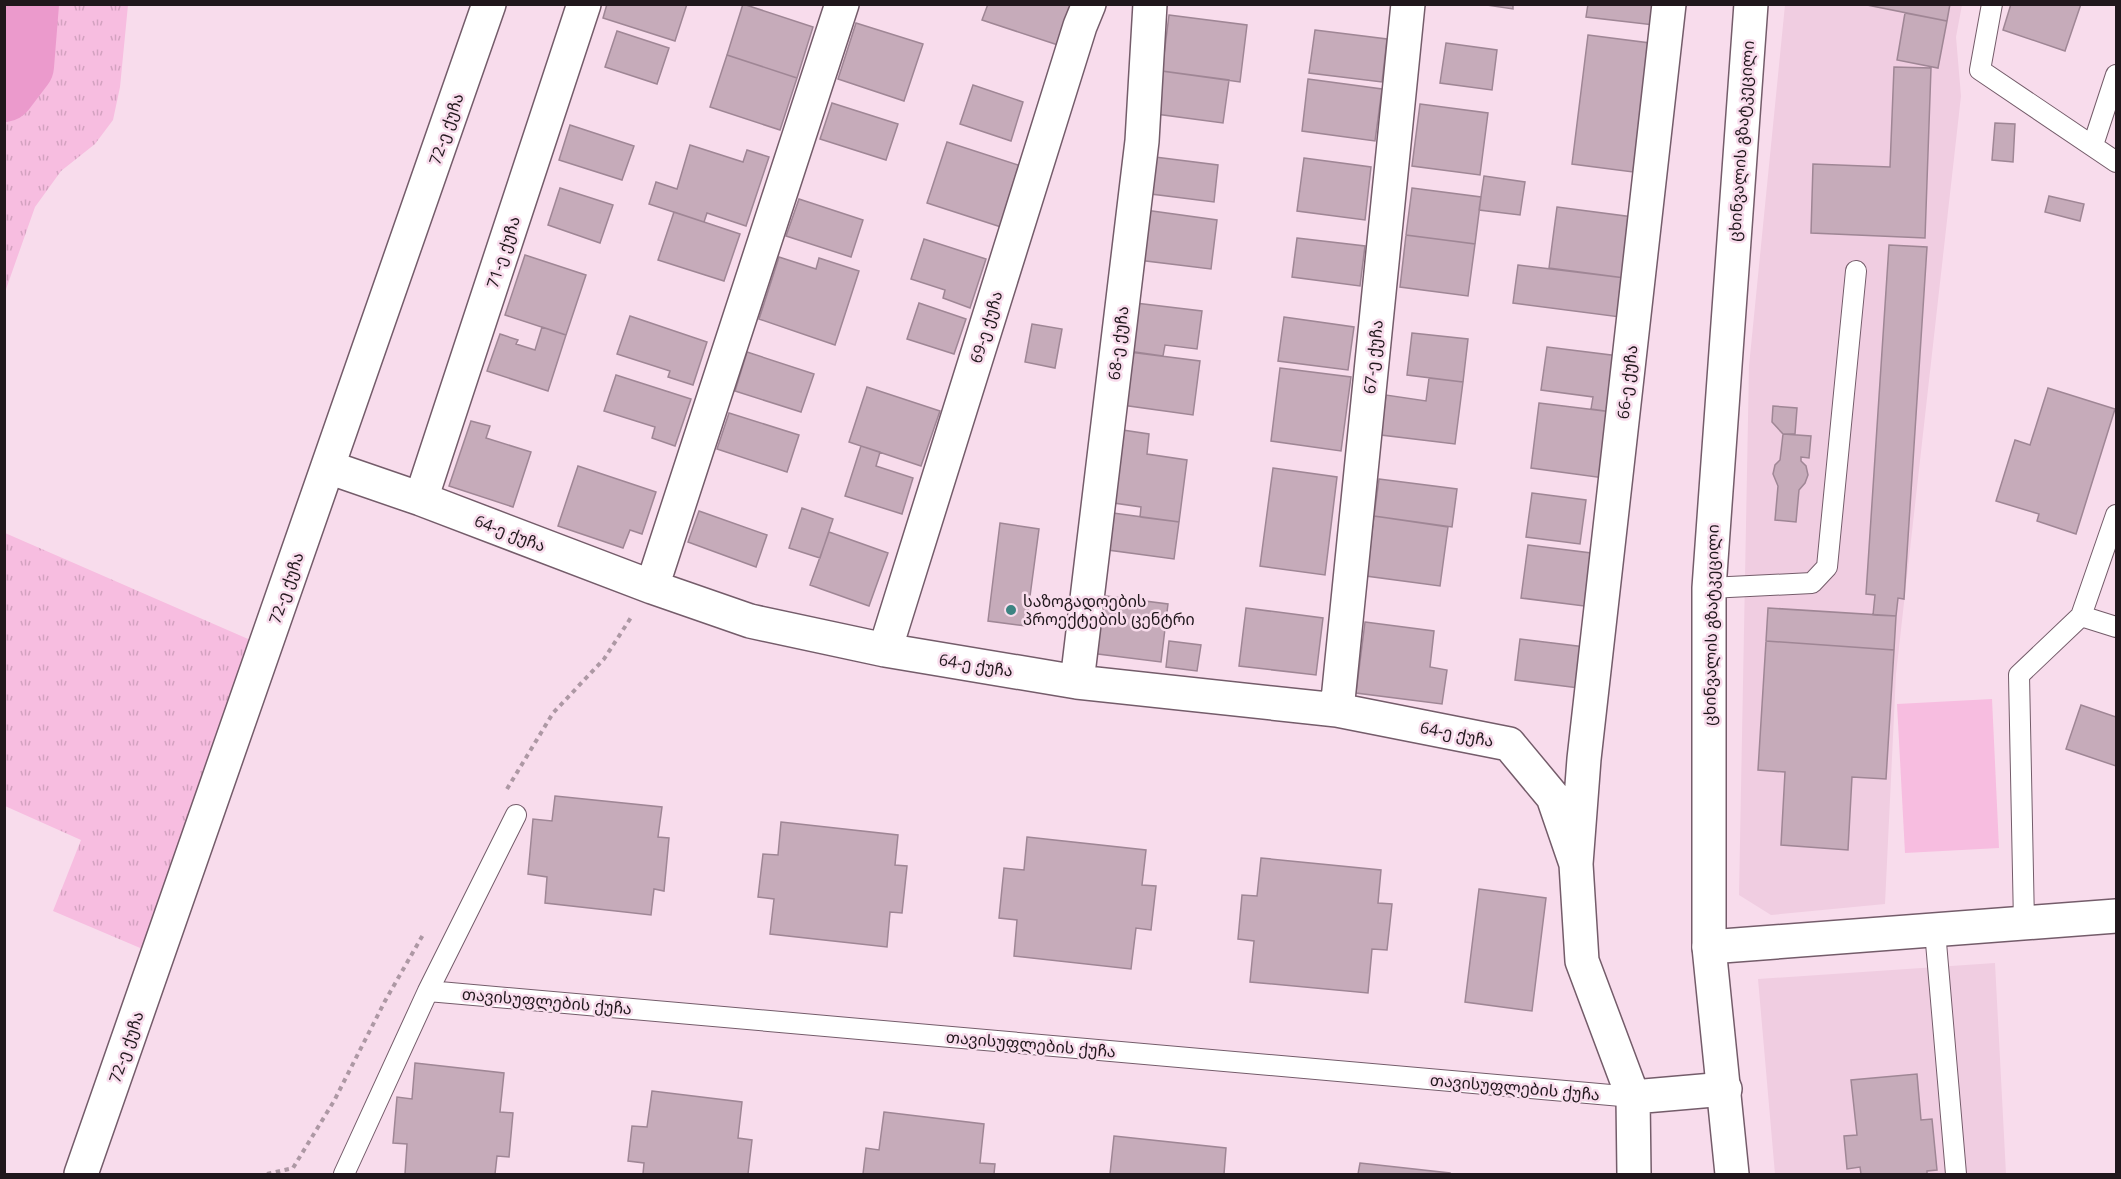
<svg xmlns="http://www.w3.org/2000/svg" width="2121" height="1179" viewBox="0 0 2121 1179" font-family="'Open Sans','Noto Sans Georgian',sans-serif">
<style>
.built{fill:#f0cde1}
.grass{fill:url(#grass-tufts)}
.garden{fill:#f7bde0}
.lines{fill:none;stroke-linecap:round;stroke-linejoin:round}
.river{stroke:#eb9acc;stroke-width:62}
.building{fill:#c6abba;stroke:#9f8695;stroke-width:1.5}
.service-casing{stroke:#745c6a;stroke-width:22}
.minor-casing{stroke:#745c6a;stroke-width:36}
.secondary-casing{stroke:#745c6a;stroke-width:36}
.path{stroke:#ad98a4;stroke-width:4;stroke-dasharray:4.5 4.5;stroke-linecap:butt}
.service{stroke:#fff;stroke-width:20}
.minor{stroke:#fff;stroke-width:33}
.secondary{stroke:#fff;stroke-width:33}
.poi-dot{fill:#3c8482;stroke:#f8dcec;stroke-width:2}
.labels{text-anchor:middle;stroke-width:5;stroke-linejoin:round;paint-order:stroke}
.street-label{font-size:16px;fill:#20171c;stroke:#f8dcec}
.poi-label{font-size:16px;fill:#20171c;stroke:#f8dcec;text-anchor:start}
</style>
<defs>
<pattern id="grass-tufts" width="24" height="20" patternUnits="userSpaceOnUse" patternTransform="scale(1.5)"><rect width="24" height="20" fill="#f7bde0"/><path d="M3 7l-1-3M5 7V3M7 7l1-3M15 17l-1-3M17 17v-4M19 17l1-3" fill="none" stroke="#d3a2c0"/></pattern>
</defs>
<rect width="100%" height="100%" fill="#f8dcec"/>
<path class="built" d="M1785,5H1962L1956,37L1961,96L1896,674L1885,904L1771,915L1739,895L1749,366Z
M1995,963L2006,1174H1775L1758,979Z"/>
<path class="grass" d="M28,5H128L120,87L113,120L95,144L61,171L35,207L5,292V91L23,65Z
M5,533L255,642L152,953L53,911L81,840L5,806Z"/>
<path class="garden" d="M1992,699L1999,848L1905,853L1897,704Z"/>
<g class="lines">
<path class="river" d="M4,91L23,66L28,4"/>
</g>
<path class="building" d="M607,4H687L675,41L603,18Z
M743,4L813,27L797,78L727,55Z
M988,4H1074L1061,46L982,20Z
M1480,4H1513V9Z
M1588,4H1657L1654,25L1586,17Z
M1862,4H1950L1947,21Z
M2011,4H2081L2065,51L2003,30Z
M1905,13L1947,21L1938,68L1897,60Z
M1169,15L1247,25L1240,82L1162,71Z
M856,23L923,44L904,101L838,79Z
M1315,30L1387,39L1382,82L1309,73Z
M617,31L669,48L657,84L605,67Z
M1588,35L1650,43L1633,172L1572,164Z
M1446,43L1497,50L1492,90L1440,83Z
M727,55L797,78L780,130L710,107Z
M1894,67L1931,68L1925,238L1811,233L1813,164L1890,167Z
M1162,71L1229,80L1223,123L1156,114Z
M1308,79L1382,89L1375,141L1302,131Z
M973,85L1023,102L1011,141L960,124Z
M832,103L898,124L886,160L820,139Z
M1420,104L1488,113L1480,175L1412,166Z
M1995,123L2015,124L2013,162L1992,160Z
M570,125L634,146L622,180L559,160Z
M947,142L1021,166L1001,227L927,203Z
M690,145L743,162L747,150L769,157L746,226L707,213L704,222L649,204L656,182L677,189Z
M1155,157L1218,165L1214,202L1151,194Z
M1304,158L1371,167L1365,220L1297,211Z
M1484,176L1525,182L1520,215L1479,210Z
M560,188L613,205L600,243L548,225Z
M1412,188L1481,197L1475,244L1406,235Z
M2049,196L2084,204L2080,221L2045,212Z
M799,199L863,220L851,257L786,236Z
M1557,207L1633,217L1625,278L1549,268Z
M1145,210L1217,220L1211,269L1138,260Z
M674,212L740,234L724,281L658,260Z
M1406,235L1475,244L1468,296L1400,287Z
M1297,238L1365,246L1360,286L1292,277Z
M924,239L986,259L970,308L943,298L945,290L911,279Z
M1889,245L1927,247L1904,599L1898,598L1896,616L1873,615L1875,595L1866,594Z
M525,255L586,275L566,335L505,315Z
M779,257L816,269L819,258L859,271L835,345L759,319Z
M1518,265L1625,278L1620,317L1513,303Z
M1127,302L1202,311L1197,349L1165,345L1163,356L1121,350Z
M919,303L966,319L954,354L907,339Z
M630,316L707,342L693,385L668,377L670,371L617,354Z
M1284,317L1354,327L1348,370L1278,361Z
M1032,324L1062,329L1055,368L1025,362Z
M542,327L566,335L548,391L487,371L500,334L518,340L516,344L535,350Z
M1412,333L1468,339L1463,382L1407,375Z
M1547,347L1619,356L1612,412L1591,409L1593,397L1541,390Z
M747,352L814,374L801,412L735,391Z
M1129,352L1200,361L1193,415L1122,405Z
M1280,368L1351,377L1341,451L1271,441Z
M616,375L691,399L675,446L652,438L655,427L604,411Z
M1429,378L1463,382L1455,444L1381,435L1386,395L1426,401Z
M867,387L940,411L921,466L849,442Z
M2048,388L2115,409L2076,534L2037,521L2039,514L1996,501L2015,440L2030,445Z
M1539,403L1612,412L1604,478L1531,468Z
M1773,406L1797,408L1795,434H1783L1772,422Z
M729,413L799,435L787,472L717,449Z
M471,421L490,426L486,438L531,452L513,507L449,486Z
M1116,429L1149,434L1147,454L1187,460L1179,522L1140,517L1141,507L1107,502Z
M1783,434L1811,436L1809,458L1801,457V461L1806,466L1808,475L1805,483L1799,490L1796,522L1775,520L1778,486L1773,474L1775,465L1780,460Z
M861,446L880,452L876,466L913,478L902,514L845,496Z
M578,466L656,492L642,534L630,530L623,548L558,526Z
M1273,468L1337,477L1325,575L1260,566Z
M1379,479L1457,489L1452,527L1374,516Z
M1532,493L1586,500L1580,544L1526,537Z
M802,508L833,519L820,558L789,548Z
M699,511L767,535L756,567L688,542Z
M1113,513L1179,522L1174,559L1108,550Z
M1374,516L1448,527L1440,586L1366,576Z
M1000,523L1039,529L1026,626L988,621Z
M829,532L888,553L869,606L810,585Z
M1528,545L1599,554L1592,607L1521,598Z
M1098,595L1168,604L1161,662L1090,653Z
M1246,608L1323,618L1316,675L1239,666Z
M1768,608L1896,616L1894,650L1766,641Z
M1365,622L1434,631L1430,667L1447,670L1442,704L1356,693Z
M1520,639L1585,647L1579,688L1515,680Z
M1169,641L1201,645L1197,671L1166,667Z
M1766,641L1894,650L1886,779L1852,777L1848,850L1781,845L1785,772L1758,770Z
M2081,705L2116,717V766L2066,749Z
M555,796L662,807L658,837L669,838L664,891L654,889L651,915L545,903L547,877L528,874L533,819L552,821Z
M781,822L898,835L895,865L907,866L902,913L890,912L887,947L770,934L774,899L758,897L763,854L778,855Z
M1027,837L1146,850L1142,885L1156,886L1151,930L1136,928L1131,969L1014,956L1017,920L999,918L1004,868L1024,870Z
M1261,858L1381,870L1378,903L1392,904L1387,950L1372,949L1368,993L1250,982L1254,941L1238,939L1242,895L1257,896Z
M1479,889L1546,898L1532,1011L1465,1002Z
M415,1063L504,1073L500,1112L513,1113L509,1157L497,1156L495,1174H405L407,1144L393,1143L397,1097L412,1099Z
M1917,1074L1921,1120L1932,1119L1937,1170L1927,1171V1174H1861L1860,1167L1847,1169L1844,1136L1857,1135L1851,1080Z
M652,1091L742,1102L738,1138L752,1140L748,1174H643L644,1163L628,1161L632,1126L647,1127Z
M884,1112L984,1124L980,1163L995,1164L994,1174H863L866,1148L879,1150Z
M1114,1136L1226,1148L1224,1174H1110Z
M1360,1163L1450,1173V1174H1358Z"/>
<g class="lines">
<g class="service-casing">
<path id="service" d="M1992,4L1980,70L2116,162
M2093,145L2116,75
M1709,588L1812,583L1827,567L1856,271
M2081,616L2116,627
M2024,923L2019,675L2081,616L2116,515
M1935,931L1956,1174
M428,991L1633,1097
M344,1174L428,991L516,815"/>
</g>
<g class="minor-casing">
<path id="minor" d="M328,467L421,499L652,587L750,621L885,650L1077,682L1337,710L1509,744L1553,797L1576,864
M421,499L584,4
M652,587L842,4
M885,650L1080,26L1089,4
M1077,682L1142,141L1150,4
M1337,710L1408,4
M1709,947L2116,916
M1633,1097L1725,1089
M81,1174L489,4
M1634,1174L1633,1097L1582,961L1576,864L1584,759L1669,4"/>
</g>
<g class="secondary-casing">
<path id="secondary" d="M1732,1174L1709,947V588L1751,4"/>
</g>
<path class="path" d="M507,789L553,713L604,659L632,616
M267,1174L293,1168L334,1101L385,1001L424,933"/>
<use href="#service" class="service"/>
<use href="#minor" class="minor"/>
<use href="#secondary" class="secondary"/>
</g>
<circle class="poi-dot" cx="1011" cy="610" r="6"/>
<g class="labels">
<g class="street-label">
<text transform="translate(446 129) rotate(-71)" y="6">72-ე ქუჩა</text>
<text transform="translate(1741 141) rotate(-86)" y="6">ცხინვალის გზატკეცილი</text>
<text transform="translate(503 252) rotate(-72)" y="6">71-ე ქუჩა</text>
<text transform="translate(986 327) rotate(-73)" y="6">69-ე ქუჩა</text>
<text transform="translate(1118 343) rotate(-83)" y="6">68-ე ქუჩა</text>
<text transform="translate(1373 357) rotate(-84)" y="6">67-ე ქუჩა</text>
<text transform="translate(1627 382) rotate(-83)" y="6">66-ე ქუჩა</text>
<text transform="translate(510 533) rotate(21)" y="6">64-ე ქუჩა</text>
<text transform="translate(286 588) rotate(-71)" y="6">72-ე ქუჩა</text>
<text transform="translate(1711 625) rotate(-89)" y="6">ცხინვალის გზატკეცილი</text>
<text transform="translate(976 665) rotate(9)" y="6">64-ე ქუჩა</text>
<text transform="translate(1457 734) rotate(11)" y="6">64-ე ქუჩა</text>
<text transform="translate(547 1001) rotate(5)" y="6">თავისუფლების ქუჩა</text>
<text transform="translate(1031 1044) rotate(5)" y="6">თავისუფლების ქუჩა</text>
<text transform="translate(126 1047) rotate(-71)" y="6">72-ე ქუჩა</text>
<text transform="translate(1515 1087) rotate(5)" y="6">თავისუფლების ქუჩა</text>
</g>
<g class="poi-label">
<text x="1023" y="607">საზოგადოების<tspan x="1023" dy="18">პროექტების ცენტრი</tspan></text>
</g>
</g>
<rect width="2121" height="1179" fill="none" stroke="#20171c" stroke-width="12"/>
</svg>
